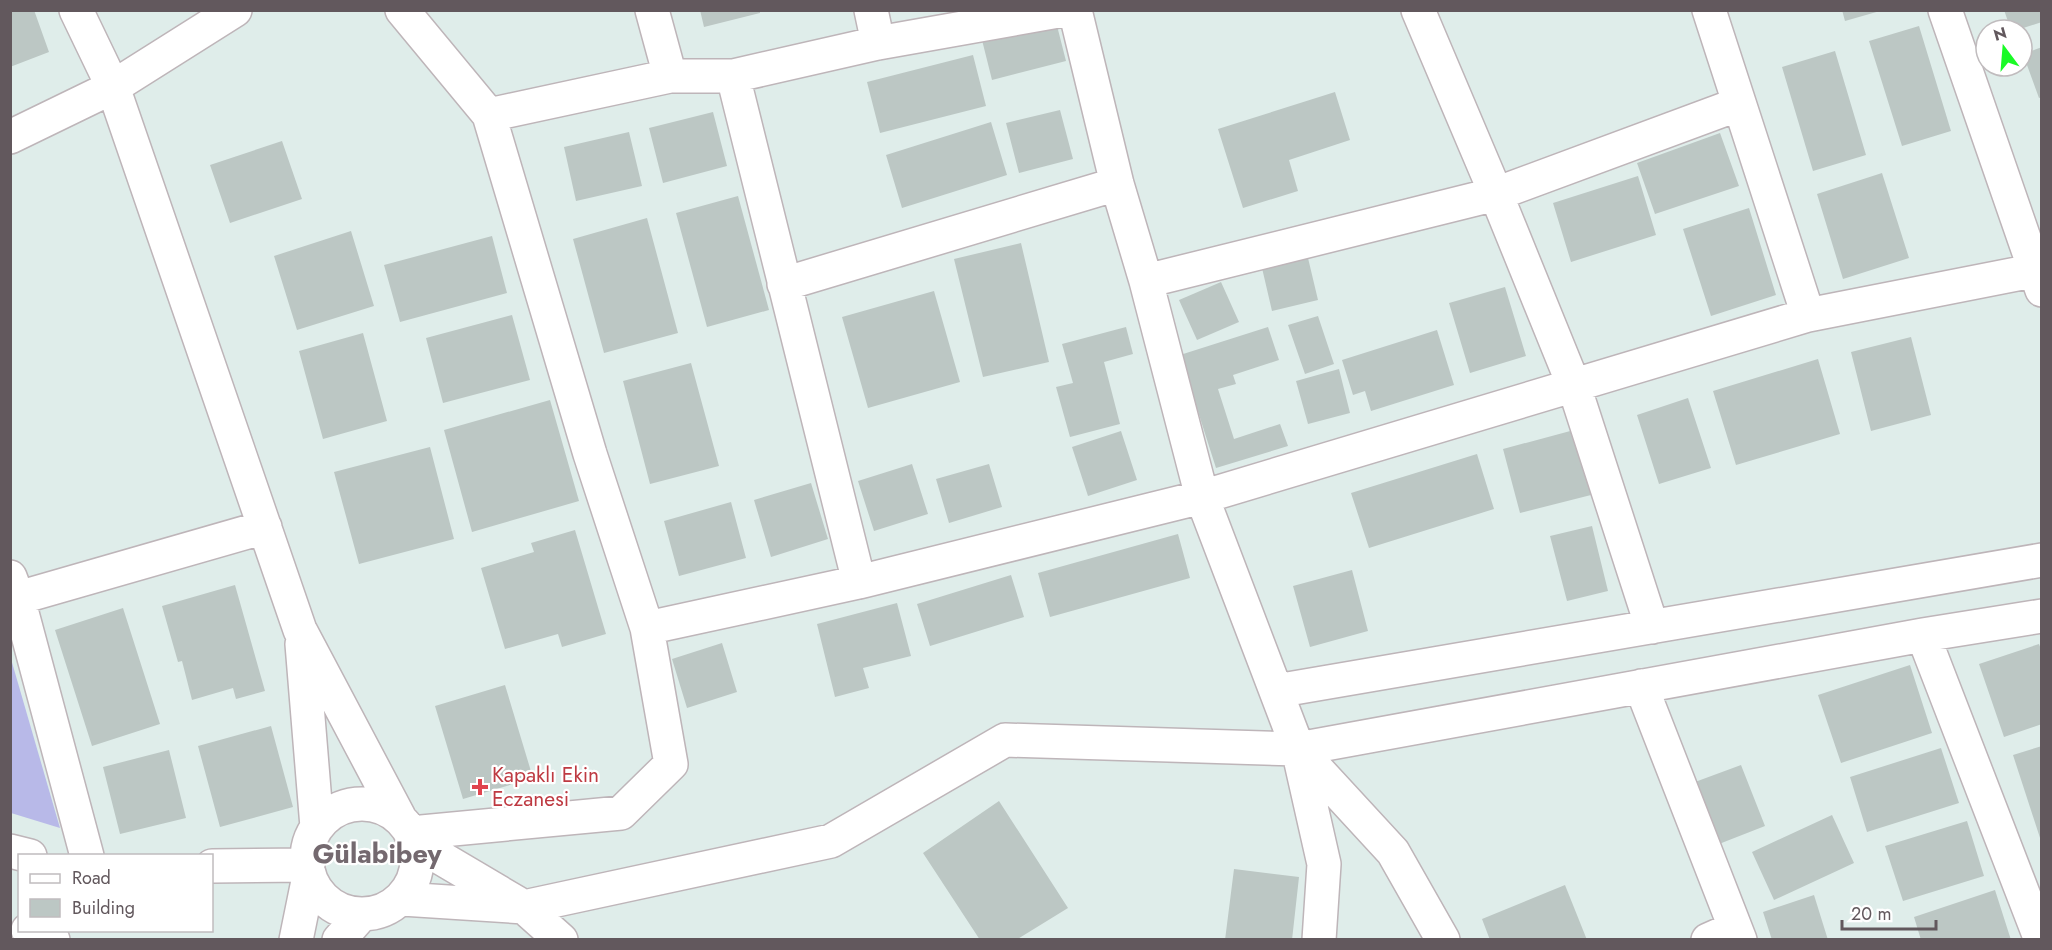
<svg xmlns="http://www.w3.org/2000/svg" width="2052" height="950" viewBox="0 0 2052 950" font-family="Jost,sans-serif">
<style>
.green{fill:#b8b9e8}
.building{fill:#bcc7c4}
.lines{fill:none;stroke-linecap:round;stroke-linejoin:round}
.minor-casing{stroke:#beb5b9;stroke-width:36}
.minor{stroke:#fff;stroke-width:33}
.health-dot{fill:#e0444e;stroke:#fff;stroke-width:2}
.labels{text-anchor:middle;stroke-width:4.5;stroke-linejoin:round;paint-order:stroke}
.health-label{font-size:21px;fill:#be3a42;stroke:#fff;text-anchor:start}
.district-label{font-size:27px;font-weight:bold;fill:#74696f;stroke:#fff}
</style>
<rect width="100%" height="100%" fill="#dfedea"/>
<path class="green" d="M11,659L60,828L11,813Z"/>
<path class="building" d="M10,10H34L49,52L10,67Z
M700,10H760V13L704,27Z
M1842,10H1880V11L1845,21Z
M2004,10H2042V22L2017,30H2011Z
M1054,14L1066,61L992,80L980,32Z
M1919,26L1951,131L1902,146L1869,41Z
M2042,47V97L2039,98L2023,54Z
M1835,51L1866,155L1813,171L1782,67Z
M973,55L986,106L880,133L867,82Z
M1335,92L1350,140L1289,160L1298,191L1243,208L1218,129Z
M1060,110L1073,159L1019,173L1006,123Z
M713,112L727,166L663,183L649,128Z
M991,122L1007,175L902,208L886,155Z
M629,132L642,186L576,201L564,147Z
M1720,133L1739,186L1655,214L1637,163Z
M282,141L302,199L230,223L210,165Z
M1882,173L1909,258L1843,279L1817,194Z
M1638,176L1656,235L1571,262L1553,203Z
M738,196L769,310L707,327L676,213Z
M1749,208L1776,295L1711,316L1683,229Z
M647,218L678,333L604,353L573,239Z
M351,231L374,306L297,330L274,256Z
M492,236L507,293L400,322L384,265Z
M1021,243L1049,362L983,377L954,259Z
M1308,258L1318,300L1272,311L1262,268Z
M1221,282L1239,322L1197,340L1179,300Z
M1505,287L1526,356L1470,373L1449,303Z
M934,291L960,382L868,408L842,317Z
M512,315L530,380L443,403L426,338Z
M1318,316L1334,364L1305,374L1288,325Z
M1126,327L1133,354L1104,362L1120,424L1070,437L1056,387L1073,383L1062,344Z
M1268,327L1279,360L1233,375L1236,384L1218,389L1234,439L1280,424L1288,446L1216,468L1180,355Z
M1437,330L1454,385L1371,411L1365,391L1353,395L1342,360Z
M363,333L387,421L323,439L299,351Z
M1911,337L1931,415L1871,431L1851,352Z
M1818,359L1840,434L1736,465L1713,391Z
M691,363L719,466L650,484L623,381Z
M1339,369L1350,413L1308,424L1296,381Z
M1688,398L1711,468L1659,484L1637,415Z
M550,400L579,501L472,532L444,430Z
M1574,430L1591,495L1520,513L1503,449Z
M1121,431L1137,480L1088,496L1072,447Z
M430,447L454,539L359,564L334,472Z
M1477,454L1494,509L1369,548L1351,493Z
M912,464L928,514L874,531L858,481Z
M989,464L1002,507L949,523L936,479Z
M811,483L828,539L771,557L754,500Z
M731,502L746,558L679,576L664,521Z
M1592,526L1608,591L1567,601L1550,536Z
M575,530L606,634L562,647L558,634L505,649L481,568L534,552L531,543Z
M1178,534L1190,578L1050,617L1038,573Z
M1352,570L1368,631L1310,647L1293,586Z
M1011,575L1024,617L930,646L917,604Z
M235,585L265,691L236,699L233,688L192,700L182,661L178,662L162,606Z
M897,603L911,656L863,668L869,688L835,697L817,624Z
M123,608L160,724L92,746L55,630Z
M722,643L737,692L687,708L672,659Z
M2039,644L2042,652V724L2004,737L1979,664Z
M1910,665L1932,733L1841,763L1818,695Z
M505,685L533,778L463,799L435,706Z
M271,726L293,807L220,827L198,746Z
M2042,746V841H2041L2013,755Z
M1941,748L1959,803L1867,832L1850,777Z
M169,750L186,818L120,834L103,767Z
M1741,765L1765,826L1719,844L1695,782Z
M999,801L1068,908L1016,940H980L923,853Z
M1832,815L1854,863L1774,900L1752,852Z
M1967,821L1984,876L1903,901L1885,846Z
M1234,869L1299,877L1292,940H1225Z
M1565,885L1587,940H1490L1482,919Z
M1995,890L2011,940H1921L1914,917Z
M1814,895L1828,940H1772L1763,912Z"/>
<g class="lines">
<g class="minor-casing">
<path id="minor" d="M76,10L113,87L300,630L399,817
M402,10L489,115L590,454L647,628L671,764L621,813L411,833
M652,10L670,76
M871,10L878,43
M1075,10L1117,184L1146,281L1202,497L1298,749L1324,864L1319,940
M1418,10L1496,194L1574,386L1652,627
M1709,10L1808,315
M1945,10L2042,290
M733,76L859,582
M489,115L670,76H733L878,43L1064,10
M10,137L113,87L235,10
M1146,281L1496,194L1739,104
M784,284L1117,184
M10,577L18,598L87,856
M18,598L265,527
M647,628L859,582L1202,497L1808,315L2042,269
M1923,635L2041,940
M302,644L317,827
M1641,686L1740,940
M1276,691L2042,560
M1299,750L1393,852L1443,940
M307 859a55 55 0 1 1 110 0a55 55 0 1 1-110 0Z
M414,842L524,907L561,940
M10,851L30,856
M212,866L308,865
M402,899L524,907L831,841L1005,740L1298,749L1923,635L2042,616
M28,930L53,940
M296,940L309,876
M339,940L361,915
M1708,940L1735,928"/>
</g>
<use href="#minor" class="minor"/>
</g>
<path class="health-dot" d="M477 778h6v6h6v6h-6v6h-6v-6h-6v-6h6z"/>
<g class="labels">
<g class="health-label">
<text x="492" y="782">Kapaklı Ekin<tspan x="492" dy="24">Eczanesi</tspan></text>
</g>
<g class="district-label">
<text x="377" y="863">Gülabibey</text>
</g>
</g>
<rect width="2052" height="950" fill="none" stroke="#62585d" stroke-width="24"/>
<rect x="18" y="854" width="195" height="78" fill="#ffffff" stroke="#c0bcbe" stroke-width="1.5"/>
<rect x="30" y="874" width="30" height="9" fill="#ffffff" stroke="#c0bcbe" stroke-width="1.5"/>
<text x="72" y="884" font-size="18" fill="#62585d">Road</text>
<rect x="30" y="899" width="30" height="18" fill="#bcc7c4" stroke="#c0bcbe" stroke-width="1.5"/>
<text x="72" y="914" font-size="18" fill="#62585d">Building</text>
<g transform="translate(2004 48) rotate(344)"><circle r="28" fill="#ffffff" stroke="#c0bcbe" stroke-width="1.5"/>
<path d="M0-4.5L10 22L0 15L-10 22Z" fill="#19fa26"/>
<text y="-9" font-size="16" font-weight="bold" text-anchor="middle" fill="#62585d">N</text>
</g>
<path d="M1842 920v9h94v-9" fill="none" stroke="#62585d" stroke-width="3"/>
<text x="1851" y="920" font-size="18" fill="#62585d" stroke="#ffffff" stroke-width="4.5" paint-order="stroke">20 m</text>
</svg>
